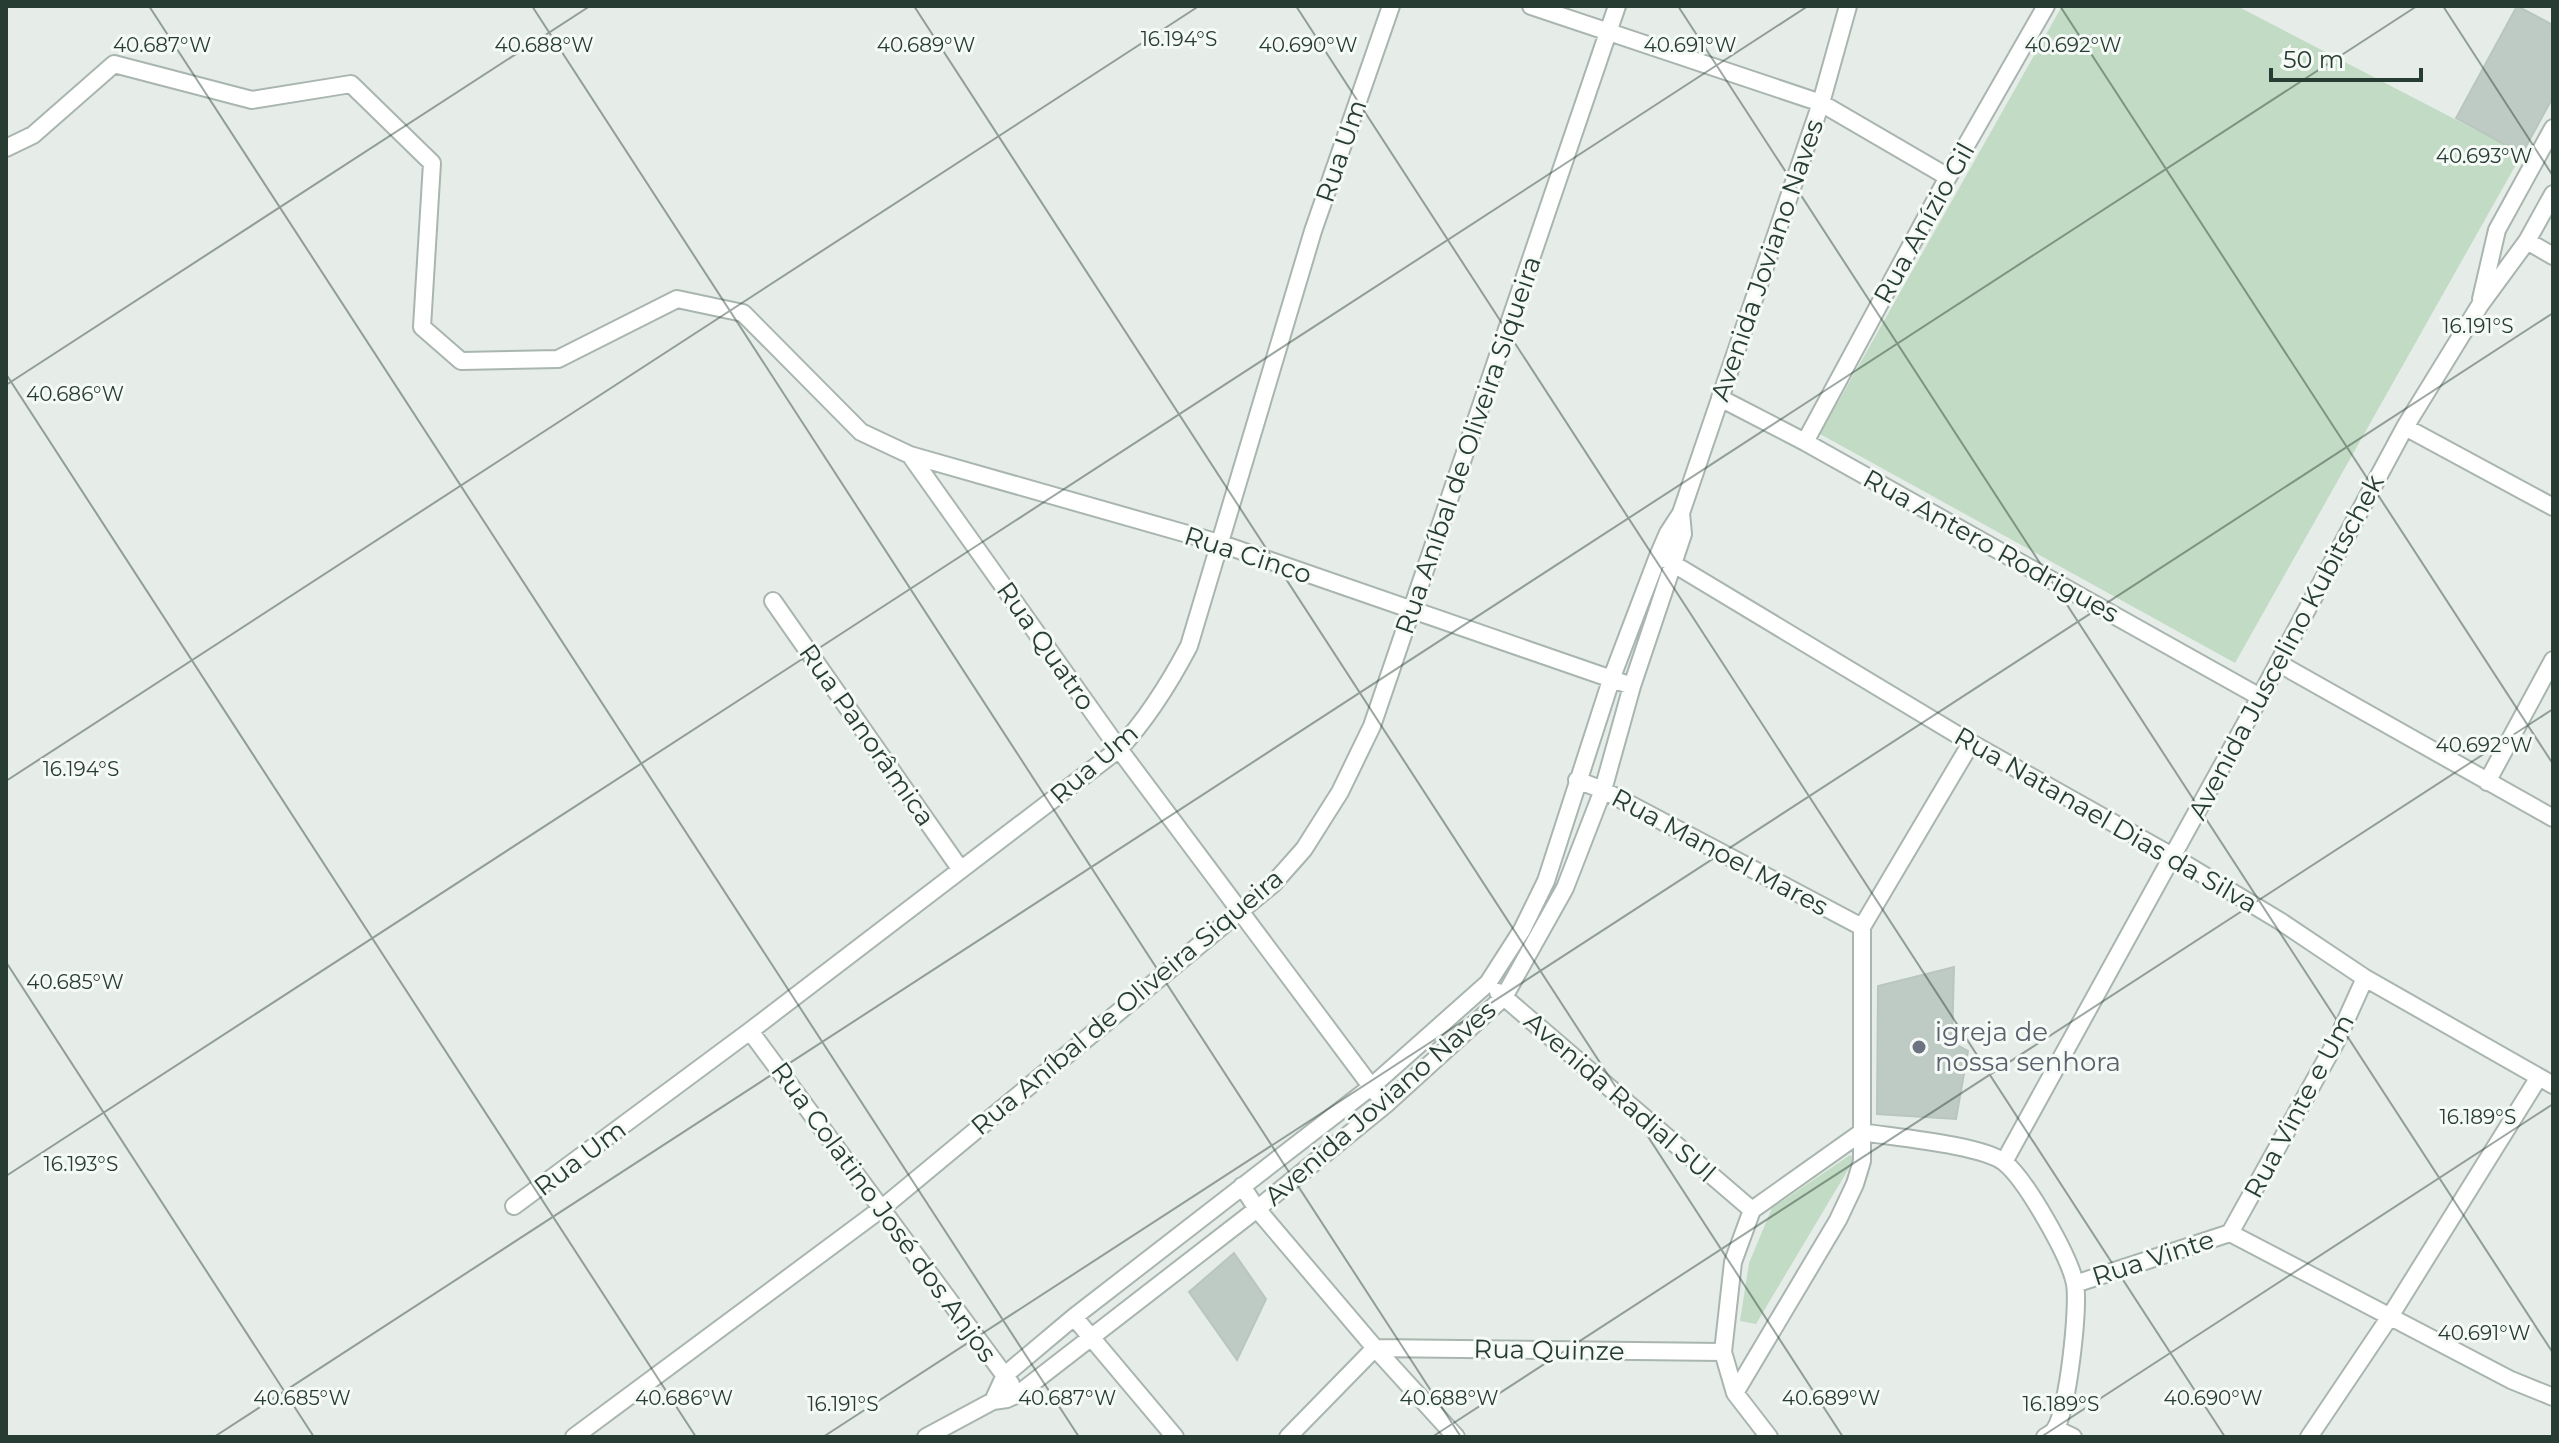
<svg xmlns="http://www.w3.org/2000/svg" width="2559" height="1443" viewBox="0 0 2559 1443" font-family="Montserrat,sans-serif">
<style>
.green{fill:#c2dbc4}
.building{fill:#becac4;stroke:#b9c6be;stroke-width:2}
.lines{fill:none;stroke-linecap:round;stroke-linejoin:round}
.street-casing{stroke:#a9b5af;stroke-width:20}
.street{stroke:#fff;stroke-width:16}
.ticks{fill:none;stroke:#273d33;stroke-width:2;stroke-opacity:0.45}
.worship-dot{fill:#6b7280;stroke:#f6faf7;stroke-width:3}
.labels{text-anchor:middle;stroke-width:6;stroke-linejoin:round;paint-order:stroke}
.street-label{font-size:26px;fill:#273d33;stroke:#f6faf7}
.worship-label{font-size:26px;fill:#5b616d;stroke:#f6faf7;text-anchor:start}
.ticks-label{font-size:20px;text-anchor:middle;fill:#273d33;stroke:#f6faf7;stroke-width:6;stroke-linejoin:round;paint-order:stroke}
</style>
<rect width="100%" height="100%" fill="#e6ede9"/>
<path class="green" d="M2062,6H2237L2522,154L2235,663L1820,434Z
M1850,1155L1855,1158L1756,1324L1740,1321L1749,1263L1772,1208Z"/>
<path class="building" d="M2517,6L2553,25V97L2522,154L2456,118Z
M1954,967L1952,1042L1968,1051L1956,1119L1877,1114L1878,986Z
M1234,1253L1266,1299L1237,1360L1189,1292Z"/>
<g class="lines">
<g class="street-casing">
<path id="street" d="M1531,6L1821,103L1948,177
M6,148L33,135L114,64L252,100L351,84L432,163L422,327L461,361L558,359L677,299L743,313L861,432L910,455L1219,543L1632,686
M2527,241L2553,256
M2481,299L2497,230L2553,128
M1720,398L1805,442L2260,697
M2405,427L2553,507
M1805,442L1948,177L2046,6
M910,455L1119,749L1376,1093
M1667,560L1971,743L2172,856L2280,921L2365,978L2553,1085
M773,601L961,870
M2278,663L2553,818
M1577,780L1603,790L1862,927
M2487,782L2553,660
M1498,992L1752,1210
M750,1031L1011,1384
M2004,1162L2260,697L2405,427L2480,305L2527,241L2553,194
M1242,1186L1257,1209L1375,1348L1456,1437
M514,1206L750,1031L1119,749C1148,718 1169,684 1189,646L1313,231L1391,6
M2230,1233L2511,1380L2553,1397
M2230,1233L2337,1040L2365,978
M2075,1284L2230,1233
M1074,1317L1175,1437
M1735,1393L1723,1352L1733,1262L1752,1210L1862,1132V927L1971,743
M993,1401L1005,1375L1074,1317L1371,1087L1488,983L1522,930L1546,881L1612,677L1658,556L1668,533L1681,513L1821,103L1848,6
M2056,1429L2073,1437
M574,1437L881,1209L1273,884L1304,849L1340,792L1372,726L1617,6
M926,1437L993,1401L1007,1399L1018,1394L1257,1209L1385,1105L1504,997L1565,888L1603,790L1632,686L1683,534L1681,513
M1288,1437L1375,1348L1723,1352
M1769,1437L1735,1393L1838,1220L1855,1184L1862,1161V1132C1892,1137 1984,1145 2005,1163C2026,1180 2070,1257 2075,1284C2079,1307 2068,1411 2055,1429C2053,1433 2049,1434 2045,1437
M2309,1437L2389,1318L2539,1077"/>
</g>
<use href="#street" class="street"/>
</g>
<path class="ticks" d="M149,6L1079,1437M532,6L1461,1437M914,6L1843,1437M1296,6L2225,1437M1678,6L2553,1353M2060,6L2553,764M2443,6L2553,176M6,374L696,1437M6,385L590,6M6,781L1199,6M6,962L314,1437M6,1176L1808,6M214,1437L2417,6M823,1437L2553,313M1432,1437L2553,709M2041,1437L2553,1104"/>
<circle class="worship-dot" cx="1919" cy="1047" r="8"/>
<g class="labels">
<g class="street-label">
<text transform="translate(1341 151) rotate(-71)" y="9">Rua Um</text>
<text transform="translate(1924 223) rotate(-61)" y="9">Rua Anízio Gil</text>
<text transform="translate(1767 260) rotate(-71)" y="9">Avenida Joviano Naves</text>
<text transform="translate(1468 445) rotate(-71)" y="9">Rua Aníbal de Oliveira Siqueira</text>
<text transform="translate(1991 546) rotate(29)" y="9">Rua Antero Rodrigues</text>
<text transform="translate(1248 555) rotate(18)" y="9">Rua Cinco</text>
<text transform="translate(1046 646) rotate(55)" y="9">Rua Quatro</text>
<text transform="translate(2286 647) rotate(-62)" y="9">Avenida Juscelino Kubitschek</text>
<text transform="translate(867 735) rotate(55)" y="9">Rua Panorâmica</text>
<text transform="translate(1094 764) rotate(-41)" y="9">Rua Um</text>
<text transform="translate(2106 820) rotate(30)" y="9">Rua Natanael Dias da Silva</text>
<text transform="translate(1720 852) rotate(28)" y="9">Rua Manoel Mares</text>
<text transform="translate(1127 1002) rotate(-40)" y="9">Rua Aníbal de Oliveira Siqueira</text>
<text transform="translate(1620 1097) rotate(41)" y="9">Avenida Radial SUl</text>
<text transform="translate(1380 1103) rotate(-41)" y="9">Avenida Joviano Naves</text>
<text transform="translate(2299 1106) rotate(-62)" y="9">Rua Vinte e Um</text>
<text transform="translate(580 1158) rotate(-37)" y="9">Rua Um</text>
<text transform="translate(884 1212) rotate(54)" y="9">Rua Colatino José dos Anjos</text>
<text transform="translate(2153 1258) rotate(-18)" y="9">Rua Vinte</text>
<text transform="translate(1549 1350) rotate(1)" y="9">Rua Quinze</text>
</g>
<g class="worship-label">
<text x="1935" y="1041">igreja de<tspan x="1935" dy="30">nossa senhora</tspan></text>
</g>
</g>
<g class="ticks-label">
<text x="1179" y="46">16.194°S</text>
<text x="162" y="52">40.687°W</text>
<text x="544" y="52">40.688°W</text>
<text x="926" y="52">40.689°W</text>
<text x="1308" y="52">40.690°W</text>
<text x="1690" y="52">40.691°W</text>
<text x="2073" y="52">40.692°W</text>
<text x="2484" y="163">40.693°W</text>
<text x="2478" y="333">16.191°S</text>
<text x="75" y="401">40.686°W</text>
<text x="2484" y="752">40.692°W</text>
<text x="81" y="776">16.194°S</text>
<text x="75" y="989">40.685°W</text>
<text x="2478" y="1124">16.189°S</text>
<text x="81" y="1171">16.193°S</text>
<text x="2484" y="1340">40.691°W</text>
<text x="302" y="1405">40.685°W</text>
<text x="684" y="1405">40.686°W</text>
<text x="1067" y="1405">40.687°W</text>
<text x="1449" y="1405">40.688°W</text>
<text x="1831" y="1405">40.689°W</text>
<text x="2213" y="1405">40.690°W</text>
<text x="843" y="1411">16.191°S</text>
<text x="2061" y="1411">16.189°S</text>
</g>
<rect width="2559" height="1443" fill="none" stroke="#273d33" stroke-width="16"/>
<path d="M2271 68v12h150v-12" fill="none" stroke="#273d33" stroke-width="4"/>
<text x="2283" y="68" font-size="24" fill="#273d33" stroke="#f6faf7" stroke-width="6" paint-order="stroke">50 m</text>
</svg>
